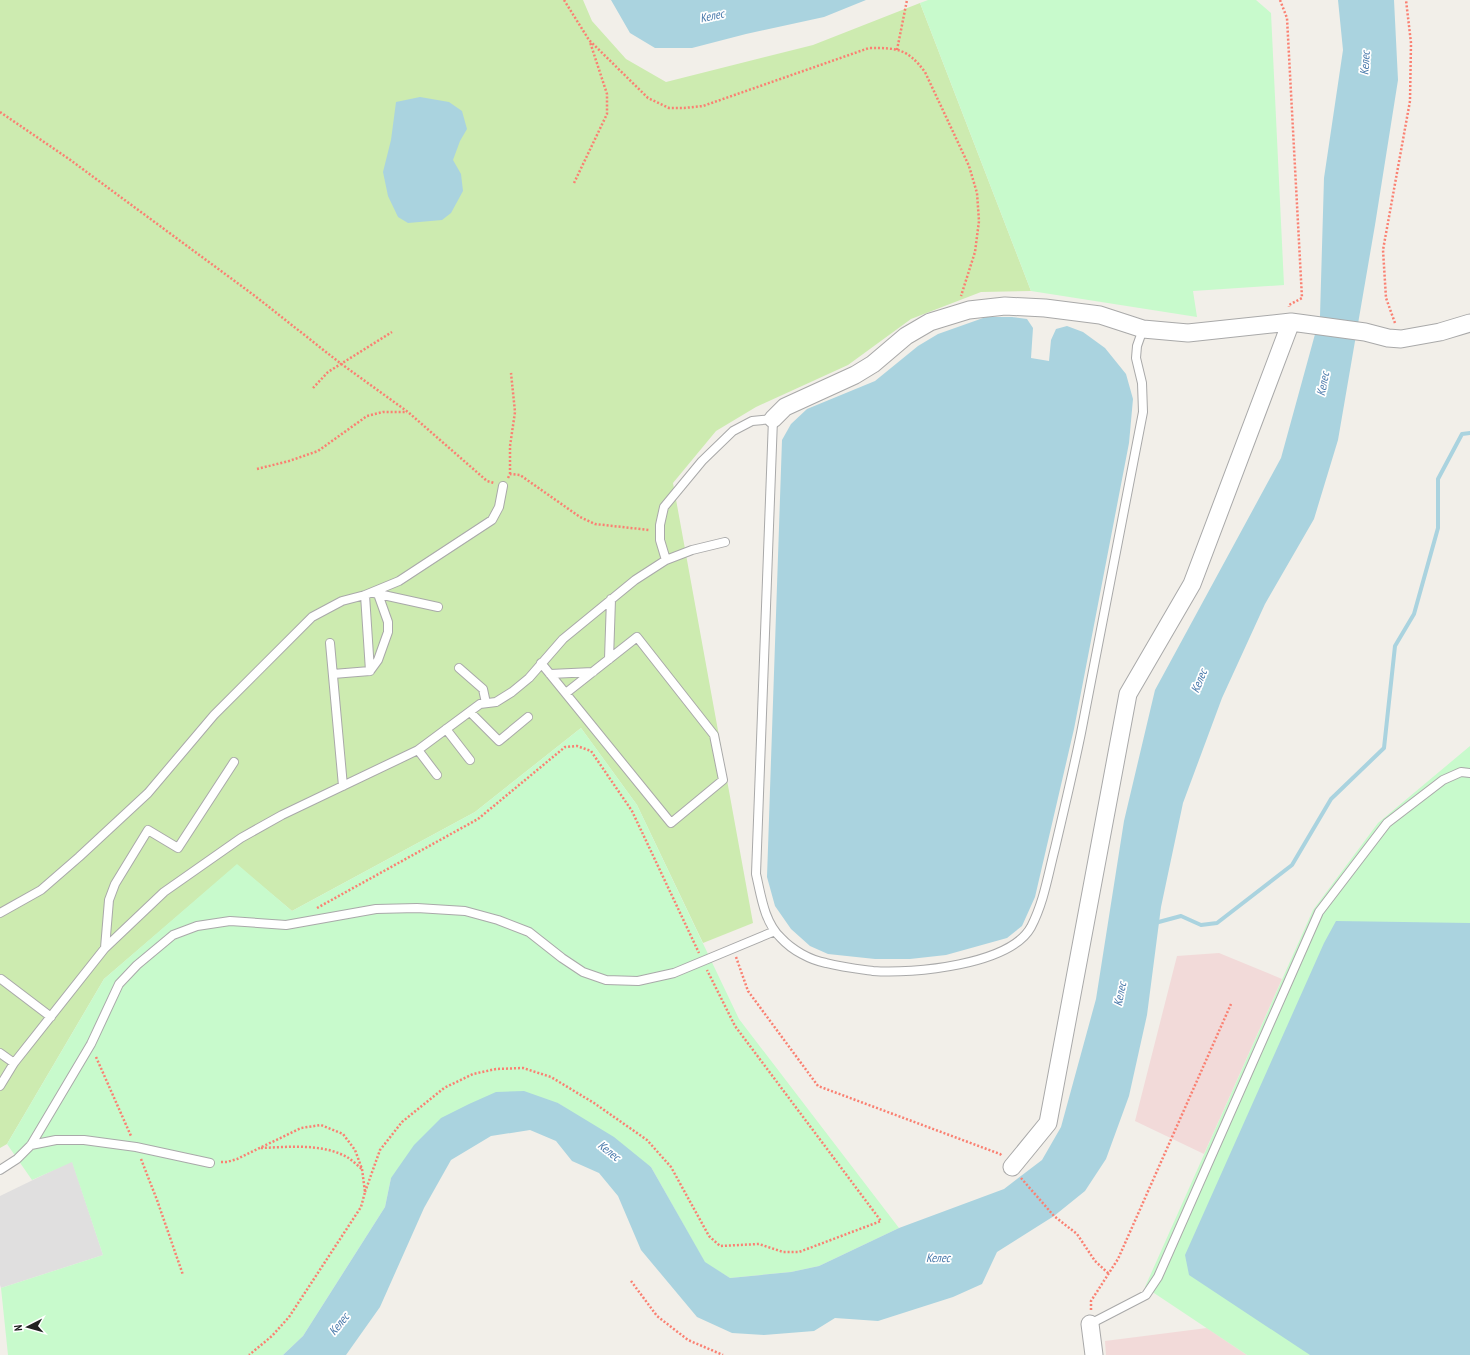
<svg xmlns="http://www.w3.org/2000/svg" width="1470" height="1355" viewBox="0 0 1470 1355" font-family="'PT Sans Narrow',sans-serif">
<style>
.residential{fill:#e0dfdf}
.commercial{fill:#f2dad9}
.grass{fill:#cdebb0}
.park{fill:#c8facc}
.water{fill:#aad3df}
.lines{fill:none;stroke-linecap:round;stroke-linejoin:round}
.stream{stroke:#aad3df;stroke-width:4}
.lane-casing{stroke:#a9a9a9;stroke-width:10}
.street-casing{stroke:#a9a9a9;stroke-width:19}
.path{stroke:#fa8072;stroke-width:2.5;stroke-dasharray:2 2;stroke-linecap:butt}
.lane{stroke:#fff;stroke-width:8}
.street{stroke:#fff;stroke-width:17}
.labels{text-anchor:middle;stroke-width:3.5;stroke-linejoin:round;paint-order:stroke}
.water-label{font-size:12px;font-style:italic;fill:#4a7aab;stroke:#fff}
</style>
<rect width="100%" height="100%" fill="#f2efe9"/>
<path class="residential" d="M72,1161L103,1255L1,1288L0,1285V1196Z"/>
<path class="commercial" d="M1219,953L1282,979L1204,1154L1135,1121L1177,956Z
M1207,1328L1247,1355H1106L1105,1341Z"/>
<path class="grass" d="M0,0H583L592,21L626,59L666,82L813,45L920,3L1031,291L981,292L911,319L848,365L756,407L716,431L673,483L753,923L703,943L637,805L581,728L475,812L292,911L237,865L104,979L7,1144L0,1148Z"/>
<path class="park" d="M928,0H1256L1271,13L1284,285L1193,291L1197,317L1031,291L920,3Z
M581,728L637,805L739,1019L899,1228L819,1266L791,1272L730,1278L705,1263L651,1167L558,1103L391,1178L385,1207L303,1336L283,1355H8L1,1288L103,1255L72,1162L32,1180L7,1144L104,979L237,864L292,911L475,812Z
M1470,746V1355H1247L1145,1287L1313,910L1378,823Z"/>
<path class="water" d="M611,0H866L824,17L746,34L692,48H655L630,33Z
M1338,0H1394L1398,80L1375,225L1338,440L1314,519L1265,604L1222,698L1183,803L1161,907L1147,1015L1129,1096L1106,1159L1085,1191L1054,1216L997,1252L982,1284L953,1297L878,1321L835,1318L814,1331L764,1335L732,1333L697,1317L641,1250L618,1196L599,1173L572,1161L556,1141L530,1130L491,1136L451,1160L424,1208L380,1307L346,1355H283L303,1336L385,1207L391,1178L414,1145L441,1118L469,1104L496,1092L524,1091L558,1103L614,1137L651,1167L705,1262L730,1278L791,1272L819,1266L899,1228L1004,1189L1042,1160L1061,1127L1096,999L1124,821L1155,690L1281,458L1320,316L1324,178L1343,50Z
M420,97L449,102L462,111L467,129L460,141L453,160L461,174L463,191L451,213L442,220L408,223L398,217L388,196L383,172L391,140L396,102Z
M986,317H1012L1027,319L1033,328L1031,358L1049,361L1051,340L1056,329L1067,326L1083,332L1105,348L1126,374L1133,399L1129,443L1074,729L1035,897L1022,926L1007,938L946,955L910,959H875L828,954L810,946L791,929L775,906L767,877L782,440L791,424L807,409L875,381L918,346L938,334Z
M1336,921L1470,923V1355H1310L1189,1275L1185,1255L1324,943Z"/>
<g class="lines">
<path class="stream" d="M1155,923L1181,916L1201,925L1217,923L1292,865L1331,799L1384,748L1395,646L1414,614L1438,528V479L1462,434L1470,433"/>
<g class="lane-casing">
<path id="lane" d="M666,560L660,540V525L664,507L702,461L733,431L752,421L773,419L756,874C761,895 764,922 781,938C792,950 810,960 826,963C841,967 858,969 873,971C913,974 1010,965 1031,927C1044,902 1048,875 1055,848C1064,810 1073,772 1081,733C1101,626 1122,519 1143,412L1142,383L1136,358L1137,346L1143,329
M374,593L438,607
M330,643L343,786
M609,659L611,599
M541,663L671,823L723,780L714,735L637,637L566,693
M459,668L483,689L486,703
M370,671L378,660L388,632V622L378,594
M333,674L370,671L365,595
M550,674L593,672
M470,712L499,741L528,717
M446,729L470,760
M418,750L437,775
M0,913L41,890L79,857L148,793L214,715L312,617L342,601L365,595L399,581L492,520L499,507L503,486
M105,948L109,900L115,884L148,830L178,848L234,762
M1,979L51,1017
M0,1053L14,1063
M0,1086L14,1063L105,948L164,892L241,838L282,815L418,750L480,704L496,702L512,692L529,678L563,639L635,580L666,560L692,550L725,542
M31,1145L56,1140H84L136,1147L210,1163
M0,1170L17,1159L31,1145L91,1044L119,984L137,965L173,935L197,926L230,921L286,925L376,909L417,908L465,911L498,920L529,932L562,958L583,972L606,980L638,981L674,973L775,931
M1090,1324L1146,1295L1158,1277L1319,912L1387,823L1443,780L1461,772L1470,773"/>
</g>
<g class="street-casing">
<path id="street" d="M773,419L785,407L855,375L873,364L906,336L930,322L969,310L1005,306L1045,308L1100,315L1143,329L1188,333L1291,322L1365,332L1388,338L1401,339L1440,332L1470,323
M1012,1167L1048,1123L1128,694L1192,584L1291,322
M1090,1324L1094,1355"/>
</g>
<path class="path" d="M564,0L589,40L648,98L669,108H684L703,106L869,48C897,48 907,48 925,72L969,166L977,193L979,221L975,252L961,296
M1280,0L1287,18L1302,298L1289,305V307
M897,50L907,0
M0,112L69,159L255,296L340,363L408,412L487,481L494,483
M574,183L607,114V94L590,42
M1395,323L1386,298L1383,250L1410,101L1411,43L1406,0
M313,388L328,372L392,332
M257,469L289,461L318,451L367,416L383,412H407
M510,474V446L515,412L511,373
M508,478L510,474L520,475L580,517L595,524L649,530
M317,908L478,819L565,747L577,746L591,751L632,811L699,953
M736,957L748,991L818,1086L1000,1154L1002,1156
M96,1057L131,1136
M261,1148C289,1147 321,1143 347,1157C352,1160 357,1165 362,1169
M141,1159L157,1200L183,1275
M221,1162H227L237,1159L301,1128L321,1125L343,1134L355,1150L362,1169L365,1192L361,1207L289,1317L272,1336L249,1355
M1021,1178L1054,1216L1077,1234L1095,1261L1109,1274
M365,1192L380,1150L402,1122L444,1088L473,1074L496,1069L523,1068L551,1077L594,1103L647,1140L671,1167L709,1236L720,1246L759,1244L783,1252H799L881,1221L735,1026L707,970
M631,1281L657,1316L688,1340L723,1355
M1091,1310V1301L1118,1259L1231,1004"/>
<use href="#lane" class="lane"/>
<use href="#street" class="street"/>
</g>
<g class="labels">
<g class="water-label">
<text transform="translate(712 16) rotate(-12)" y="4">Келес</text>
<text transform="translate(1365 63) rotate(-87)" y="4">Келес</text>
<text transform="translate(1323 384) rotate(-79)" y="4">Келес</text>
<text transform="translate(1199 681) rotate(-68)" y="4">Келес</text>
<text transform="translate(1120 994) rotate(-78)" y="4">Келес</text>
<text transform="translate(609 1151) rotate(38)" y="4">Келес</text>
<text x="938" y="1262">Келес</text>
<text transform="translate(339 1324) rotate(-51)" y="4">Келес</text>
</g>
</g>
<g transform="translate(28 1327) rotate(264)" stroke="#ffffff" stroke-width="3" paint-order="stroke">
<path d="M0-3L7 15L0 10L-7 15Z" fill="#222222"/>
<text y="-6" font-size="11" font-weight="bold" text-anchor="middle" fill="#222222">N</text>
</g>
</svg>
